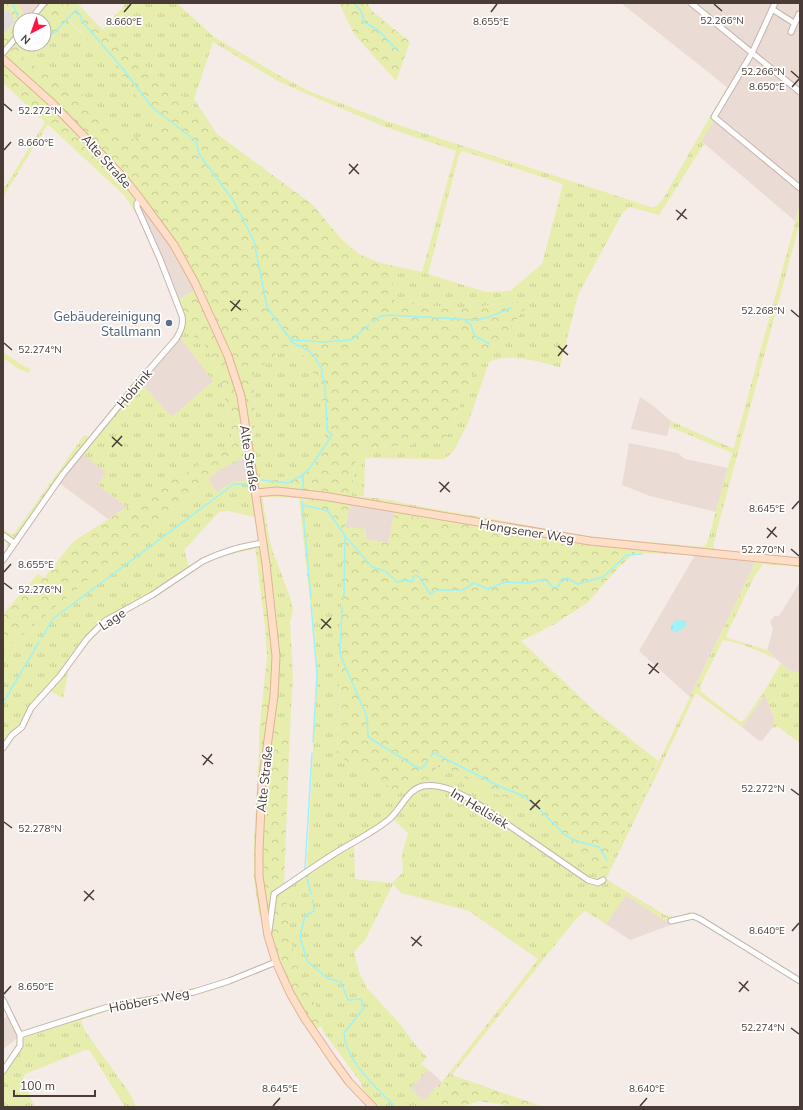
<svg xmlns="http://www.w3.org/2000/svg" width="803" height="1110" viewBox="0 0 803 1110" font-family="'Nunito Sans',sans-serif">
<style>
.residential{fill:#eadcd5}
.grass{fill:url(#grass-tufts);fill-rule:evenodd}
.forest{fill:url(#forest-crowns);fill-rule:evenodd}
.parking{fill:#e3dedd}
.water{fill:url(#water-ripples)}
.lines{fill:none;stroke-linecap:round;stroke-linejoin:round}
.stream{stroke:#9ff2f7;stroke-width:1.5}
.street-casing{stroke:#c5b4ac;stroke-width:7}
.secondary-casing{stroke:#dfb397;stroke-width:9}
.street{stroke:#fff;stroke-width:5}
.secondary{stroke:#ffdec8;stroke-width:7}
.ticks{fill:none;stroke:#493b35;stroke-width:1.5}
.service-dot{fill:#5c6f8a;stroke:#fff;stroke-width:1.5}
.labels{text-anchor:middle;stroke-width:3.5;stroke-linejoin:round;paint-order:stroke}
.street-label{font-size:13px;fill:#493b35;stroke:#fff}
.service-label{font-size:13px;fill:#4e5e75;stroke:#fff;text-anchor:end}
.ticks-label{font-size:10px;text-anchor:middle;fill:#493b35;stroke:#fff;stroke-width:3.5;stroke-linejoin:round;paint-order:stroke}
</style>
<defs>
<pattern id="grass-tufts" width="24" height="20" patternUnits="userSpaceOnUse"><rect width="24" height="20" fill="#e6edad"/><path d="M3 7l-1-3M5 7V3M7 7l1-3M15 17l-1-3M17 17v-4M19 17l1-3" fill="none" stroke="#c7cc95"/></pattern>
<pattern id="forest-crowns" width="20" height="18" patternUnits="userSpaceOnUse"><rect width="20" height="18" fill="#e6edad"/><path d="M2 6a3 3 0 1 1 6 0M12 15a3 3 0 1 1 6 0" fill="none" stroke="#c7cc95"/></pattern>
<pattern id="water-ripples" width="26" height="14" patternUnits="userSpaceOnUse"><rect width="26" height="14" fill="#9ff2f7"/><path d="M2 4q2-2 4 0t4 0M15 11q2-2 4 0t4 0" fill="none" stroke="#8ad0d4"/></pattern>
</defs>
<rect width="100%" height="100%" fill="#f5ece7"/>
<path class="residential" d="M18,3H42L28,20H26Z
M621,3H800V205L795,221L701,141L732,91Z
M136,193L199,288L177,300L138,212L134,198Z
M177,333L214,381L172,417L138,380L175,337Z
M640,397L651,404L671,421L667,436L631,429Z
M629,443L678,453L685,459L728,468L716,512L650,496L622,485Z
M83,453L107,472L98,485L127,507L108,519L59,483Z
M249,454L252,479L231,483L216,493L208,479L219,470Z
M350,503L395,510L388,543L366,539L346,527Z
M695,555L756,561L690,697L639,651Z
M800,582V673L788,670L767,650L773,629L770,622L774,616H779Z
M765,695L775,720L772,728L762,741L758,740L742,727Z
M626,894L667,922L673,924L630,940L606,924Z
M13,1012L23,1034L3,1049V1019Z
M429,1070L442,1082L423,1101L410,1088Z"/>
<path class="grass" d="M126,3H177L214,37L282,77L309,91L386,121L651,207H655L663,199L727,87L732,91L701,141L704,144L659,215L630,207L623,212L578,295L560,367C537,362 511,352 489,362L468,423L453,452L444,459L365,458L364,496H351L357,449L445,442L480,356L530,300L460,309L394,302L390,265L422,272L456,151L383,126L307,94L276,80L213,42L194,99L217,134L204,122L190,102L103,30ZM463,151L563,184L542,264L510,291L486,292L428,274L459,155Z
M70,22L89,42L109,56L129,86L149,113L160,121L144,136L128,141L99,115L91,103L81,93L37,68L23,57L17,45L44,44V39L51,37Z
M45,122L48,124L3,197V190Z
M136,193L134,198L138,212L136,214L125,196Z
M800,205V222L713,545L714,548L718,550L800,558V567L763,564L754,577L726,636L728,638L767,650L776,659C759,651 742,643 723,640L700,686L701,692L741,722L744,720L763,693L781,663L788,670L800,673V743L778,727L772,728L775,719L765,695L742,727L696,693L606,879L665,915C675,919 681,915 689,912L701,917L699,920C686,916 679,925 667,922L626,895L606,924L585,911L576,919C525,981 477,1046 425,1107H369C366,1098 364,1088 359,1080L323,1031L319,1013L294,959L284,884L307,869L317,669L313,616L310,600L299,498L334,522L343,536L337,755L408,788L430,781L438,764L515,803L606,870L756,561L695,555L635,553L631,549L591,544L415,517L404,513L407,504L593,537L703,547L707,543L732,453L670,427L671,421L732,448L734,447ZM392,818L408,833L402,854L403,872L392,883L355,879L354,844L387,824ZM393,884L401,893L469,911L538,959L442,1082L423,1101L410,1088L429,1070L421,1064L427,1057L417,1047L400,1024L367,988L360,975L354,952L365,940Z
M180,314L203,341L221,376L233,446L127,507L98,485L106,472L82,454L59,483L3,566V554L8,547L7,543L3,539V529L11,534H14L84,435L90,438L138,380L172,417L213,381L177,333L181,322Z
M286,346L307,358L320,388L326,419L324,450L309,471L286,478L260,483L267,526H259L262,547L215,558L204,563L154,598L107,623L89,642L69,667L63,698L49,690L33,709L3,751V653L8,646L208,479L217,492L231,483L252,479L249,454L253,453L255,427L254,372ZM228,511L255,517L258,541C234,544 211,555 189,566L184,550L219,512Z
M3,352L22,365L31,369L28,373L17,368L3,358Z
M271,546L291,600L293,611L290,622L293,676L290,728L267,727L273,680L266,586L262,558L273,555Z
M259,755L266,756L265,907L259,915L254,879V841Z
M271,961L273,967L223,987L203,993L108,1011L81,1020L85,1031L131,1095L136,1107H125L90,1051L85,1050L25,1074L23,1077L25,1086L35,1107H3V1065L15,1048L18,1038L84,1010L120,1001L211,985Z"/>
<path class="forest" d="M3,3H18L26,20H20L21,44L17,45L23,57L37,68L81,93L91,103L99,115L128,140L144,136L160,121L149,113L129,86L109,56L89,42L71,22L51,37L44,39V20H28L42,3H77L103,30L190,102L204,122L217,134L313,205L342,240L359,254L380,263L390,265L395,302L460,309L531,300L489,356H480L445,442L357,449L351,496C370,497 388,499 407,504L404,513L415,517L591,544L631,549L635,553L619,567L587,603L553,625L521,641L595,711L658,761L606,871L515,803L438,764L430,781L408,788L392,789L337,755L343,536L334,522L299,498L262,497L260,483L286,478L309,471L324,450L326,419L320,388L307,358L286,346L254,372L255,427L253,453L219,470L9,646L3,653V614L38,574L44,578L74,541L127,507L233,445L221,376L203,341L191,335L177,300L199,288L136,193L125,196L3,83V34L15,22L8,9L3,13ZM350,503L395,510L388,543L366,539V529L346,527Z
M339,3H367L372,11L410,42L396,81L354,34Z
M259,526H267L273,555L262,558L274,656L273,680L267,727L290,728L284,884L294,959L319,1013L322,1026L315,1029L288,982L279,961L271,936L261,875L266,756L259,755V733L267,656L265,627L255,547H261Z
M452,1075L544,1107H508L501,1104L478,1101L465,1107H425Z"/>
<path class="parking" d="M8,9L15,22L3,34V13Z"/>
<path class="water" d="M676,620L685,621L687,624L682,629L677,632L671,630V626Z"/>
<g class="lines">
<path class="stream" d="M13,3L18,19L20,21
M354,3L361,11L364,22L378,30L397,50
M44,35L54,33L76,10L80,15L82,21L123,69L153,108L196,141L199,154L233,200L254,241L267,307L293,343L308,350L314,356L322,370V376L325,383L327,430L332,435L310,468L303,475V491
M463,319L471,325L474,335L489,344
M373,322C378,316 382,316 390,315L476,320L489,317L511,308
M292,340L323,342L351,340L369,325
M262,480L288,483L303,475
M302,501L311,598
M303,505L328,511L345,536L344,597
M345,536L372,567L385,571L397,582L406,580L412,582L413,577L416,575L420,578L430,594L436,590H463L474,583L488,589L505,582L528,583L539,580H546L552,587H558L562,579L567,578L578,584L603,577L627,555L642,554
M311,604L317,675L313,742
M342,607L340,654L367,717L368,737L418,768H422L428,761
M42,637L54,618L234,484H250
M3,703L39,642
M431,756L434,753L503,788L524,796L537,807L565,835L576,841L599,847L607,860
M305,869L312,753
M307,878L311,894
M313,900L314,911L305,916L300,936L307,961L327,978L341,982L348,1000L361,999L364,1008L344,1033C346,1062 376,1087 395,1107"/>
<g class="street-casing">
<path id="street" d="M691,3L800,92
M775,3L752,53L714,117L800,188
M772,9L794,23
M30,20L44,3
M791,32L799,14
M3,53L20,33
M3,535L14,543
M3,560L63,474L135,386L176,339C180,332 184,325 182,316L160,259L137,207V203L141,200
M3,748L12,735L22,727L31,708L60,676L87,639L105,621L152,595L203,561C222,552 243,546 263,543
M671,921L693,916L700,919L800,981
M269,931L274,894C295,880 316,865 337,852C353,842 372,833 387,821C400,812 406,790 423,786C442,783 459,793 475,802L588,880L598,883L603,880
M3,1000L20,1035V1046L3,1071
M20,1035L108,1007L194,992L229,981L276,962"/>
</g>
<g class="secondary-casing">
<path id="secondary" d="M3,59L50,101L78,130L123,177L141,200L174,245L195,283L228,356L241,396L266,564L276,656L274,696L262,784L259,851V876L268,936L276,962L290,993L305,1019L333,1060L349,1082L373,1107
M256,493L277,491L323,496L590,541L800,562"/>
</g>
<use href="#street" class="street"/>
<use href="#secondary" class="secondary"/>
</g>
<path class="ticks" d="M714,4L722,11M124,12L131,4M491,12L497,4M791,71L799,78M792,87L799,79M4,104L12,111M4,150L11,142M349,164L359,174M349,174L358,164M676,210L687,219M677,220L686,209M230,301L241,310M791,310L799,317M231,311L240,300M4,343L12,350M558,346L568,355M558,356L567,345M112,437L122,446M112,447L122,436M439,482L450,492M440,492L449,482M792,509L799,501M767,528L777,537M767,538L776,527M791,549L799,556M4,572L11,564M4,583L12,589M321,619L331,628M321,629L331,618M648,664L659,673M649,674L658,663M202,755L213,764M203,765L212,754M791,789L799,795M530,800L540,809M530,810L540,800M4,822L12,828M84,891L94,900M84,901L94,890M792,931L799,923M411,937L422,946M412,946L421,936M739,982L749,991M739,992L748,981M4,994L11,986M791,1028L799,1034M273,1106L280,1098M640,1106L647,1098"/>
<circle class="service-dot" cx="169" cy="323" r="4"/>
<g class="labels">
<g class="street-label">
<text transform="translate(107 161) rotate(48)" y="5">Alte Straße</text>
<text transform="translate(134 388) rotate(-50)" y="5">Hobrink</text>
<text transform="translate(250 458) rotate(81)" y="5">Alte Straße</text>
<text transform="translate(527 531) rotate(9)" y="5">Hongsener Weg</text>
<text transform="translate(112 619) rotate(-34)" y="5">Lage</text>
<text transform="translate(264 779) rotate(-84)" y="5">Alte Straße</text>
<text transform="translate(480 808) rotate(31)" y="5">Im Hellsiek</text>
<text transform="translate(149 1000) rotate(-11)" y="5">Höbbers Weg</text>
</g>
<g class="service-label">
<text x="161" y="321">Gebäudereinigung<tspan x="161" dy="15">Stallmann</tspan></text>
</g>
</g>
<g class="ticks-label">
<text x="722" y="24">52.266°N</text>
<text x="124" y="25">8.660°E</text>
<text x="491" y="25">8.655°E</text>
<text x="763" y="75">52.266°N</text>
<text x="767" y="90">8.650°E</text>
<text x="40" y="114">52.272°N</text>
<text x="36" y="146">8.660°E</text>
<text x="763" y="314">52.268°N</text>
<text x="40" y="353">52.274°N</text>
<text x="767" y="512">8.645°E</text>
<text x="763" y="553">52.270°N</text>
<text x="36" y="568">8.655°E</text>
<text x="40" y="593">52.276°N</text>
<text x="763" y="792">52.272°N</text>
<text x="40" y="832">52.278°N</text>
<text x="767" y="934">8.640°E</text>
<text x="36" y="990">8.650°E</text>
<text x="763" y="1031">52.274°N</text>
<text x="280" y="1092">8.645°E</text>
<text x="647" y="1092">8.640°E</text>
</g>
<rect width="803" height="1110" fill="none" stroke="#493b35" stroke-width="8"/>
<g transform="translate(32 32) rotate(221)"><circle r="19" fill="#ffffff" stroke="#b6b1ae"/>
<path d="M0-3L7 15L0 10L-7 15Z" fill="#ff1543"/>
<text y="-6" font-size="11" font-weight="bold" text-anchor="middle" fill="#493b35">N</text>
</g>
<path d="M14 1090v6h81v-6" fill="none" stroke="#493b35" stroke-width="2"/>
<text x="20" y="1090" font-size="12" fill="#493b35" stroke="#ffffff" stroke-width="3" paint-order="stroke">100 m</text>
</svg>
